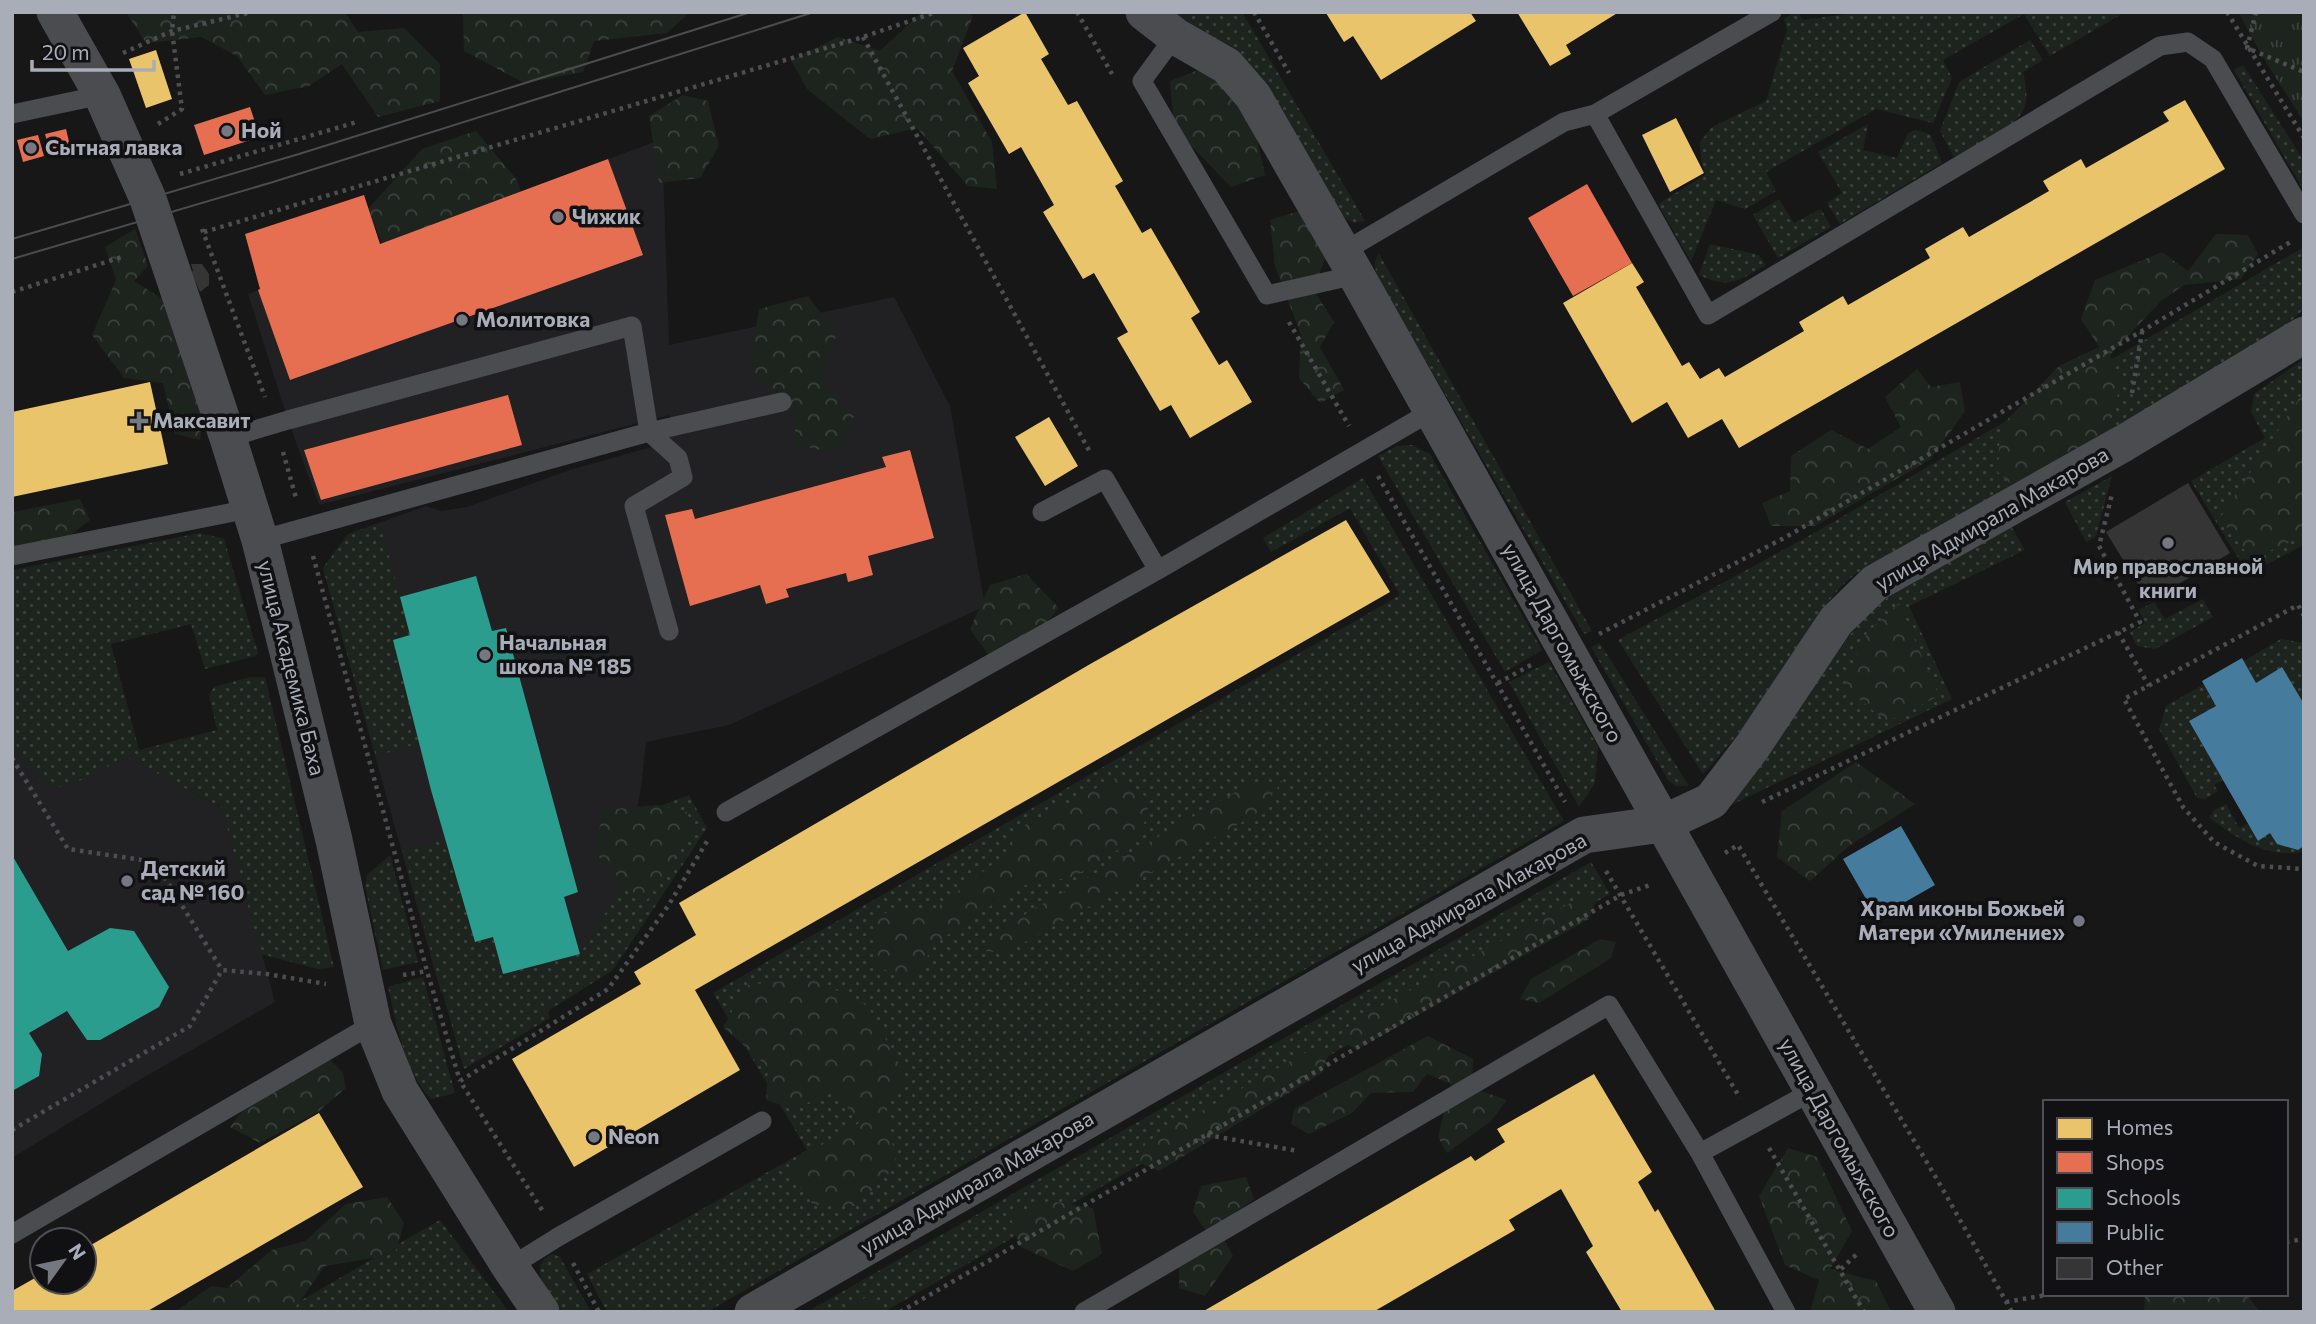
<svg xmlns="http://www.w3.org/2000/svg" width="2316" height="1324" viewBox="0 0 2316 1324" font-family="Commissioner,sans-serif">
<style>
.built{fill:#212123}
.grass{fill:url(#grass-dots)}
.forest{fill:url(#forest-crowns)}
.park{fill:url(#park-tufts)}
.homes{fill:#e9c46a}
.shops{fill:#e76f51}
.schools{fill:#2a9d8f}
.public{fill:#457b9d}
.building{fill:#353536}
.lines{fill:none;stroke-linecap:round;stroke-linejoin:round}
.path{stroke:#4d4e52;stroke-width:4.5;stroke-dasharray:3.5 5;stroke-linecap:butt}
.service{stroke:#4b4c50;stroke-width:19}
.minor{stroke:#4b4c50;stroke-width:37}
.tram{stroke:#4b4c4f;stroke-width:2}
.poi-dot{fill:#757880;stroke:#111113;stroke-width:2.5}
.labels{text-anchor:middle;stroke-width:7;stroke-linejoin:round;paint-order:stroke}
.poi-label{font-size:21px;font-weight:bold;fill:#a8adb8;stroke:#111113;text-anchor:start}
.street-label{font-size:21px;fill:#a8adb8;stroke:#111113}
</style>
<defs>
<pattern id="grass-dots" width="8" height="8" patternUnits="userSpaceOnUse" patternTransform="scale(1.75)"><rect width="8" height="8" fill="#1d241e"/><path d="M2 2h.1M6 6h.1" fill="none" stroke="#3b413d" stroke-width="1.8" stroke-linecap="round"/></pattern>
<pattern id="forest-crowns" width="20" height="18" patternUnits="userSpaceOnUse" patternTransform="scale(1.75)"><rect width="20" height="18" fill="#1d241e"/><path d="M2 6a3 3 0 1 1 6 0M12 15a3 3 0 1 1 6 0" fill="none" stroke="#3b413d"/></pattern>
<pattern id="park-tufts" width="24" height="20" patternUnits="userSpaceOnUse" patternTransform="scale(1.75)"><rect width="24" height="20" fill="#1d241e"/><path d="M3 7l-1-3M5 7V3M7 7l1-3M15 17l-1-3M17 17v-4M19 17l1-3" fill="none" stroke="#3b413d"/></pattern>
</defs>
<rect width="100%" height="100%" fill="#171717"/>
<path class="built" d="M662,139L669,345L894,297L950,406L985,606L729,725L646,742L641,788L622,886L580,954L441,993L323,568L348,534L426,506L441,511L467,507L570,470L669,442L670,415L319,505L288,420L248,294Z
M12,625L127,757L222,808L275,1002L136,1082L12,1158Z"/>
<path class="grass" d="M1174,12H1242L1365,221L1354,223L1343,217L1271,95L1250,64Z
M1794,12H1799L1802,20L1862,12H2125L2050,56L2024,14L1943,60L1952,78L1933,123L1876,109L1766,172L1776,191L1745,209L1716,200L1691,262L1658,204L1705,175L1701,160L1700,142L1712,127L1766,101L1787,30L1784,19Z
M2030,40L2043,60L2023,72C2026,85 2029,99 2023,111C2013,129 1972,147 1954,157L1940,131L1959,82Z
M2243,65L2304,161V191L2234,70Z
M1868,124L1863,150L1897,158L1908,133L1916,130L1930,134L1942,163L1840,224L1827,203L1842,193L1818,152Z
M1779,199L1794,223L1821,209L1831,227L1778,258L1753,215Z
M1710,244L1759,255L1766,265C1740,280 1729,290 1699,275Z
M2304,247V309L2273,337L1855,574C1822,602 1814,625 1793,660C1767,701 1735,738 1703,774L1618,640L1816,532Z
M1379,254L1592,631L1584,634L1376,275L1375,261Z
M2304,359V545L2248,574L2191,481L2265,438L2251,412L2254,394Z
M1412,445L1430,454L1542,650L1505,672L1378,456L1397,446Z
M2112,476L2096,536L2086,542L2065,502Z
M1363,478L1564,821L707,1312H607L587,1274L807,1150L713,993L1400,595L1350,508L1271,552L1263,538Z
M380,523L410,635L393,641L419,743L376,756L323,568L348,534Z
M2011,526L2025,550L1909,606L1952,699L1727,807L1860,621L1887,598Z
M200,533L224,539L258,653L256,656L205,669L191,624L111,644L139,750L217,730L209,695L214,687L250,677H265L334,967L318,969L261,954L222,808L127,757L67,787L50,786L37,778L12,738V570Z
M2203,599L2213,617L2155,649L2137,646L2130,632L2145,623L2139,610L2154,602L2165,619Z
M2281,639L2304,643V704L2282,668L2256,683L2244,661Z
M1600,643L1689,786H1676L1668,780L1591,647Z
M1549,662L1598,747L1595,783L1579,807L1509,682Z
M2204,684L2216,706L2189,721L2223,780L2214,785L2218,791L2205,799L2197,798L2159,729L2166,706Z
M689,795L707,828L613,970L548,1011L550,1018L464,1069L403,851L446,839L475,942L493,937L504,974L580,954L622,886L636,815Z
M2226,804L2239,828L2249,823L2258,840L2270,833L2298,849L2304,846V852C2266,858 2239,840 2210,818L2213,811Z
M390,855L418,962L383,970L365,886L367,875Z
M1591,862L1610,894L884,1312H807Z
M423,977L455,1093L431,1099C405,1073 396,1022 388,987Z
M440,1220L509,1312H281Z
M552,1254L560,1257L591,1312H563C551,1295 524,1268 552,1254Z"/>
<path class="forest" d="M126,12H345L358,32L404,28L440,64V101L378,117L342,64L309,86L265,95L237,56L201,37L146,43Z
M463,12H690L667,33L594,41L583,72L524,83L464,51Z
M922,12H966L973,16L952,71L992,142L997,189L968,186L917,128L870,139L807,89L791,60L838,37L880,51Z
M1203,68L1251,113L1265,175L1231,187L1174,128L1170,81Z
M683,95L708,101L719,146L700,178L659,183L649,116Z
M476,131L517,180L529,215L389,261L368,209L422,149Z
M1302,210L1327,254L1313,289L1334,322L1320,347L1344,390L1320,403L1299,378L1301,335L1275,266L1270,220Z
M135,229L148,266L134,281L169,303L204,404L200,440L175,434L163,383L124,378L92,335L116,280L105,247Z
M2216,234L2248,235L2258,254L2241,279L2184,285L2161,301L2110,355L2122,383L2102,439L2015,488L1998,472L2000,427L2059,366L2099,347L2081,319L2095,280L2162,252L2188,271Z
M808,296L837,334L820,379L854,416L837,454L796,444L793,407L750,368L759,309Z
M1917,369L1931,387L1960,382L1965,411L1931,459L1815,526H1771L1762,503L1790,491L1791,456L1831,430L1868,449L1901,427L1885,397Z
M2304,391V536L2251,559L2220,518Z
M80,499L90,520L58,545L16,549L12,546V512Z
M1026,574L1059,608L1021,651L993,661L970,629L990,585Z
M1899,603L1939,696L1887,722L1843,686L1867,633Z
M1856,762L1915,804L1849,846L1810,881L1777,857L1782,811Z
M1120,776L1150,800L1141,836L1073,877L1020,886L936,943L910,984L873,963L876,914L936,908L1002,857L1025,825Z
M1283,781L1255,815L1005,953L986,951L1003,927L1249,784Z
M657,805L686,811L694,829L644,904L594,852L604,810Z
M1585,895L1596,900L1589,919L1356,1050L1343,1041L1350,1023Z
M1600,939L1616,942L1611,958L1539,1003L1520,999L1531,979Z
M812,978L868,1006L906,1077L885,1109L897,1165L856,1206L813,1205L790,1173L818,1147L859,1123L833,1087L797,1110L766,1100L768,1067L723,1027L747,985Z
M1428,1036L1473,1059L1472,1088L1507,1100L1491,1121L1447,1153L1438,1137L1451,1084L1427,1074L1413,1092L1371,1093L1352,1113L1309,1134L1291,1124L1294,1109Z
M1312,1049L1329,1053L1322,1073L1159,1171L1139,1163L1146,1142Z
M321,1051L343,1073L346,1088L318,1112L260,1143L230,1127L265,1083Z
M1788,1148L1817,1157L1852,1231L1830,1269L1876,1281L1891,1312H1810L1819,1280L1785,1265L1759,1196Z
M1246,1177L1254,1199L1217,1226L1233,1256L1205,1296L1179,1288V1263L1206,1231L1193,1212L1201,1186Z
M387,1197L404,1223L395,1254L325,1266L292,1312H175L211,1286L227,1288L272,1250L305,1241L346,1204Z
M1049,1201L1093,1208L1102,1254L1073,1271L1019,1246L1010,1216Z
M2145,1294H2246L2260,1312H2144Z
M870,1295L883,1306L882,1312H840Z"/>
<path class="park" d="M2238,12H2304V122L2264,59Z"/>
<path class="homes" d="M1025,12L1049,54L1041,59L1068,105L1077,101L1123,181L1115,186L1142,233L1151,228L1200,312L1191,318L1219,365L1227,360L1252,402L1190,438L1171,405L1160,411L1117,338L1128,332L1094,273L1083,279L1043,212L1054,205L1021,147L1009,154L968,83L979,76L963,48Z
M1328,12H1470L1476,21L1381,80L1353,36L1344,42L1326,13Z
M1517,12H1619L1566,45L1571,54L1550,66Z
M156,50L172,99L146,108L129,59Z
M2185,100L2225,169L1739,448L1722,419L1688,438L1667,402L1632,423L1563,303L1632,263L1644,282L1636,287L1682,366L1689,362L1700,379L1719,368L1725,377L1804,331L1799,322L1843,296L1848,305L1930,258L1925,249L1963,227L1969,237L2049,191L2043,181L2081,159L2086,168L2169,121L2163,112Z
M1676,118L1704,173L1670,192L1642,135Z
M150,382L168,464L12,497V412Z
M1049,417L1078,466L1045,486L1015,437Z
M1346,520L1390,592L695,990L740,1070L574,1167L512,1059L641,984L634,972L696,935L679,903L1092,663Z
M1594,1074L1652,1172L1638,1182L1655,1212L1658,1209L1716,1312H1622L1586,1252L1593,1246L1561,1189L1509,1220L1515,1230L1373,1312H1202L1471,1156L1475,1161L1505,1142L1497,1129Z
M319,1113L363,1187L146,1312H12V1291L42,1274V1282H84V1249Z"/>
<path class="shops" d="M250,107L260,137L204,155L194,125Z
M66,129L71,150L51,155L45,134Z
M38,135L44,156L23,162L17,140Z
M608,159L643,255L290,380L258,290L260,289L245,234L364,195L380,244Z
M1587,184L1632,263L1573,296L1528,218Z
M508,395L522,445L321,500L304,450Z
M910,450L934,538L868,556L873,575L848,582L846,573L786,589L789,597L766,604L760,585L690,606L665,515L692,509L695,519L886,467L882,457Z"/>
<path class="schools" d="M476,576L492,631L506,628L578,892L564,897L580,954L503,974L493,937L475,942L431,790L393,640L410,635L400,597Z
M12,855L68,951L110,928L134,931L169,987L159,1007L100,1040H87L67,1011L29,1033L42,1054L39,1076L12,1091Z"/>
<path class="public" d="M2242,658L2256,683L2282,667L2304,704V846L2298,850L2277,844L2270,833L2258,841L2189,721L2216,706L2202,681Z
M1901,826L1935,885L1877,918L1843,859Z"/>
<path class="building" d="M191,264H202L209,274V285L200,292L191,272L193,271Z
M2188,483L2230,553L2149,602L2106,532Z"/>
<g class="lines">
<path class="path" d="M1077,12L1112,74
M1254,12L1289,73
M2227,12L2304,138
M2256,12L2247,48L2304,72
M863,37L1091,454
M123,53L172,31L252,12
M158,124L182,109L172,31L174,12
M180,174L357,122
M202,229L265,397
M204,232L863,37L936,12
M12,292L125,256
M1289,322L1349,426
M2132,393L2142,332
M283,452L296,498
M1378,476L1565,802
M313,556L427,971L460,1081
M2304,616L2298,605L2124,699L2183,807L2214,842L2258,866L2304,869
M2118,632L2149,686
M1599,634L1784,538L2142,331L2292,241
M1498,683L1531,665
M12,758L68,849L155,862L222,970
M1762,802L2140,622L2099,546L2112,494
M1725,853L1738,845L1938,1181L2012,1312
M1606,871L1740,1098
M403,975L427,971
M12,1130L190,1026L222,970L267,974L326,984
M1207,1135L1298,1151
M1769,1148L1864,1312
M542,1210L460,1081L608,989L668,906L709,838
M2286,1242L2304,1239
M573,1263L599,1312
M1841,1269L1858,1253
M2006,1302L2052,1294
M900,1312L1621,895L1653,884"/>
<path class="service" d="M1175,36L1142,81L1267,295L1356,275
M12,114L102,95
M1595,114L1708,315L2160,46L2188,42L2213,59L2304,214
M1343,252L1564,122L1595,114L1772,12
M228,438L288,420L632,326L649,432L678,458L683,477L634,506L669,631
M1042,512L1105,479L1158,570
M260,540L649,432L782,402
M12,556L249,509
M726,812L1158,570L1432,411
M1700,1153L1813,1091
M12,1234L373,1024
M510,1267L558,1237L762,1121
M1084,1312L1609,1005L1700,1153L1786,1312"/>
<path class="minor" d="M55,12L102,95L148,199L228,438L260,540L289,656L334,840L373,1024L400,1091L510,1267L541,1312
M1144,12L1175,36L1227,66L1253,96L1356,275L1937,1312
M753,1312L1584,835L1662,824L1711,801L1752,747L1836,621L1875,583L2124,443L2304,335"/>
<path class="tram" d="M12,239L299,154L751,12
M12,259L273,182L814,12"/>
</g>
<g class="poi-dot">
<circle cx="227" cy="131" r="7"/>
<circle cx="31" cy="148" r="7"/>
<circle cx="558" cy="217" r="7"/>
<circle cx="462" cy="320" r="7"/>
<path d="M135.5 410.5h7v7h7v7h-7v7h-7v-7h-7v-7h7z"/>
<circle cx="2168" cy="543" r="7"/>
<circle cx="485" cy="655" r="7"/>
<circle cx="127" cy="881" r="7"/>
<circle cx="2079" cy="921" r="7"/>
<circle cx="594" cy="1137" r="7"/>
</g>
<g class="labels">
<g class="poi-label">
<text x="241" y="138">Ной</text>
<text x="45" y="155">Сытная лавка</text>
<text x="572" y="224">Чижик</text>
<text x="476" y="327">Молитовка</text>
<text x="153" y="428">Максавит</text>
<text x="2168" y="574" text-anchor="middle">Мир православной<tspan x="2168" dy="24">книги</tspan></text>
<text x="499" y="650">Начальная<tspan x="499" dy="24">школа № 185</tspan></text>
<text x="141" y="876">Детский<tspan x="141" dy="24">сад № 160</tspan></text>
<text x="2065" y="916" text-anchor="end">Храм иконы Божьей<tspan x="2065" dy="24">Матери «Умиление»</tspan></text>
<text x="608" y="1144">Neon</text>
</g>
<g class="street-label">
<text transform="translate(1992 519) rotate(-30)" y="7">улица Адмирала Макарова</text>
<text transform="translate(1562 643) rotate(61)" y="7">улица Даргомыжского</text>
<text transform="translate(291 668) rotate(76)" y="7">улица Академика Баха</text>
<text transform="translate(1469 903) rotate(-29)" y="7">улица Адмирала Макарова</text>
<text transform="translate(1839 1138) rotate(61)" y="7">улица Даргомыжского</text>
<text transform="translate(977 1183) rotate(-30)" y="7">улица Адмирала Макарова</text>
</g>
</g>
<rect width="2316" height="1324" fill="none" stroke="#a8adb8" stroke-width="28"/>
<rect x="2043" y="1100" width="245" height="196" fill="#111113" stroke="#4d4f55" stroke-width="2"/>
<rect x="2057" y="1118" width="35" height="21" fill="#e9c46a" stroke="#4d4f55" stroke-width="2"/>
<text x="2106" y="1135" font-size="21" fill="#a8adb8">Homes</text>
<rect x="2057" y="1152" width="35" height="21" fill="#e76f51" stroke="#4d4f55" stroke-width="2"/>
<text x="2106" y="1170" font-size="21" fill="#a8adb8">Shops</text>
<rect x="2057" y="1188" width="35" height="21" fill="#2a9d8f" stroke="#4d4f55" stroke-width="2"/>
<text x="2106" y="1205" font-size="21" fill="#a8adb8">Schools</text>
<rect x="2057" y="1222" width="35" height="21" fill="#457b9d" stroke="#4d4f55" stroke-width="2"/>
<text x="2106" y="1240" font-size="21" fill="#a8adb8">Public</text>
<rect x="2057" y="1258" width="35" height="21" fill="#353536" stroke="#4d4f55" stroke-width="2"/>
<text x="2106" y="1275" font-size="21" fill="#a8adb8">Other</text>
<g transform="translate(63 1261) rotate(57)"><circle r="33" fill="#111113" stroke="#4d4f55" stroke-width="2"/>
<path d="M0-5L12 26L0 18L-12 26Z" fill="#757880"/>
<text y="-10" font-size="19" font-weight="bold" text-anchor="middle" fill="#a8adb8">N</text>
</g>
<path d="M32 60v10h122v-10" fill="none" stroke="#a8adb8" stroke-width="3.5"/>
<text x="42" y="60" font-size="21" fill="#a8adb8" stroke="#111113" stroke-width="5" paint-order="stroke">20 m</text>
</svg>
